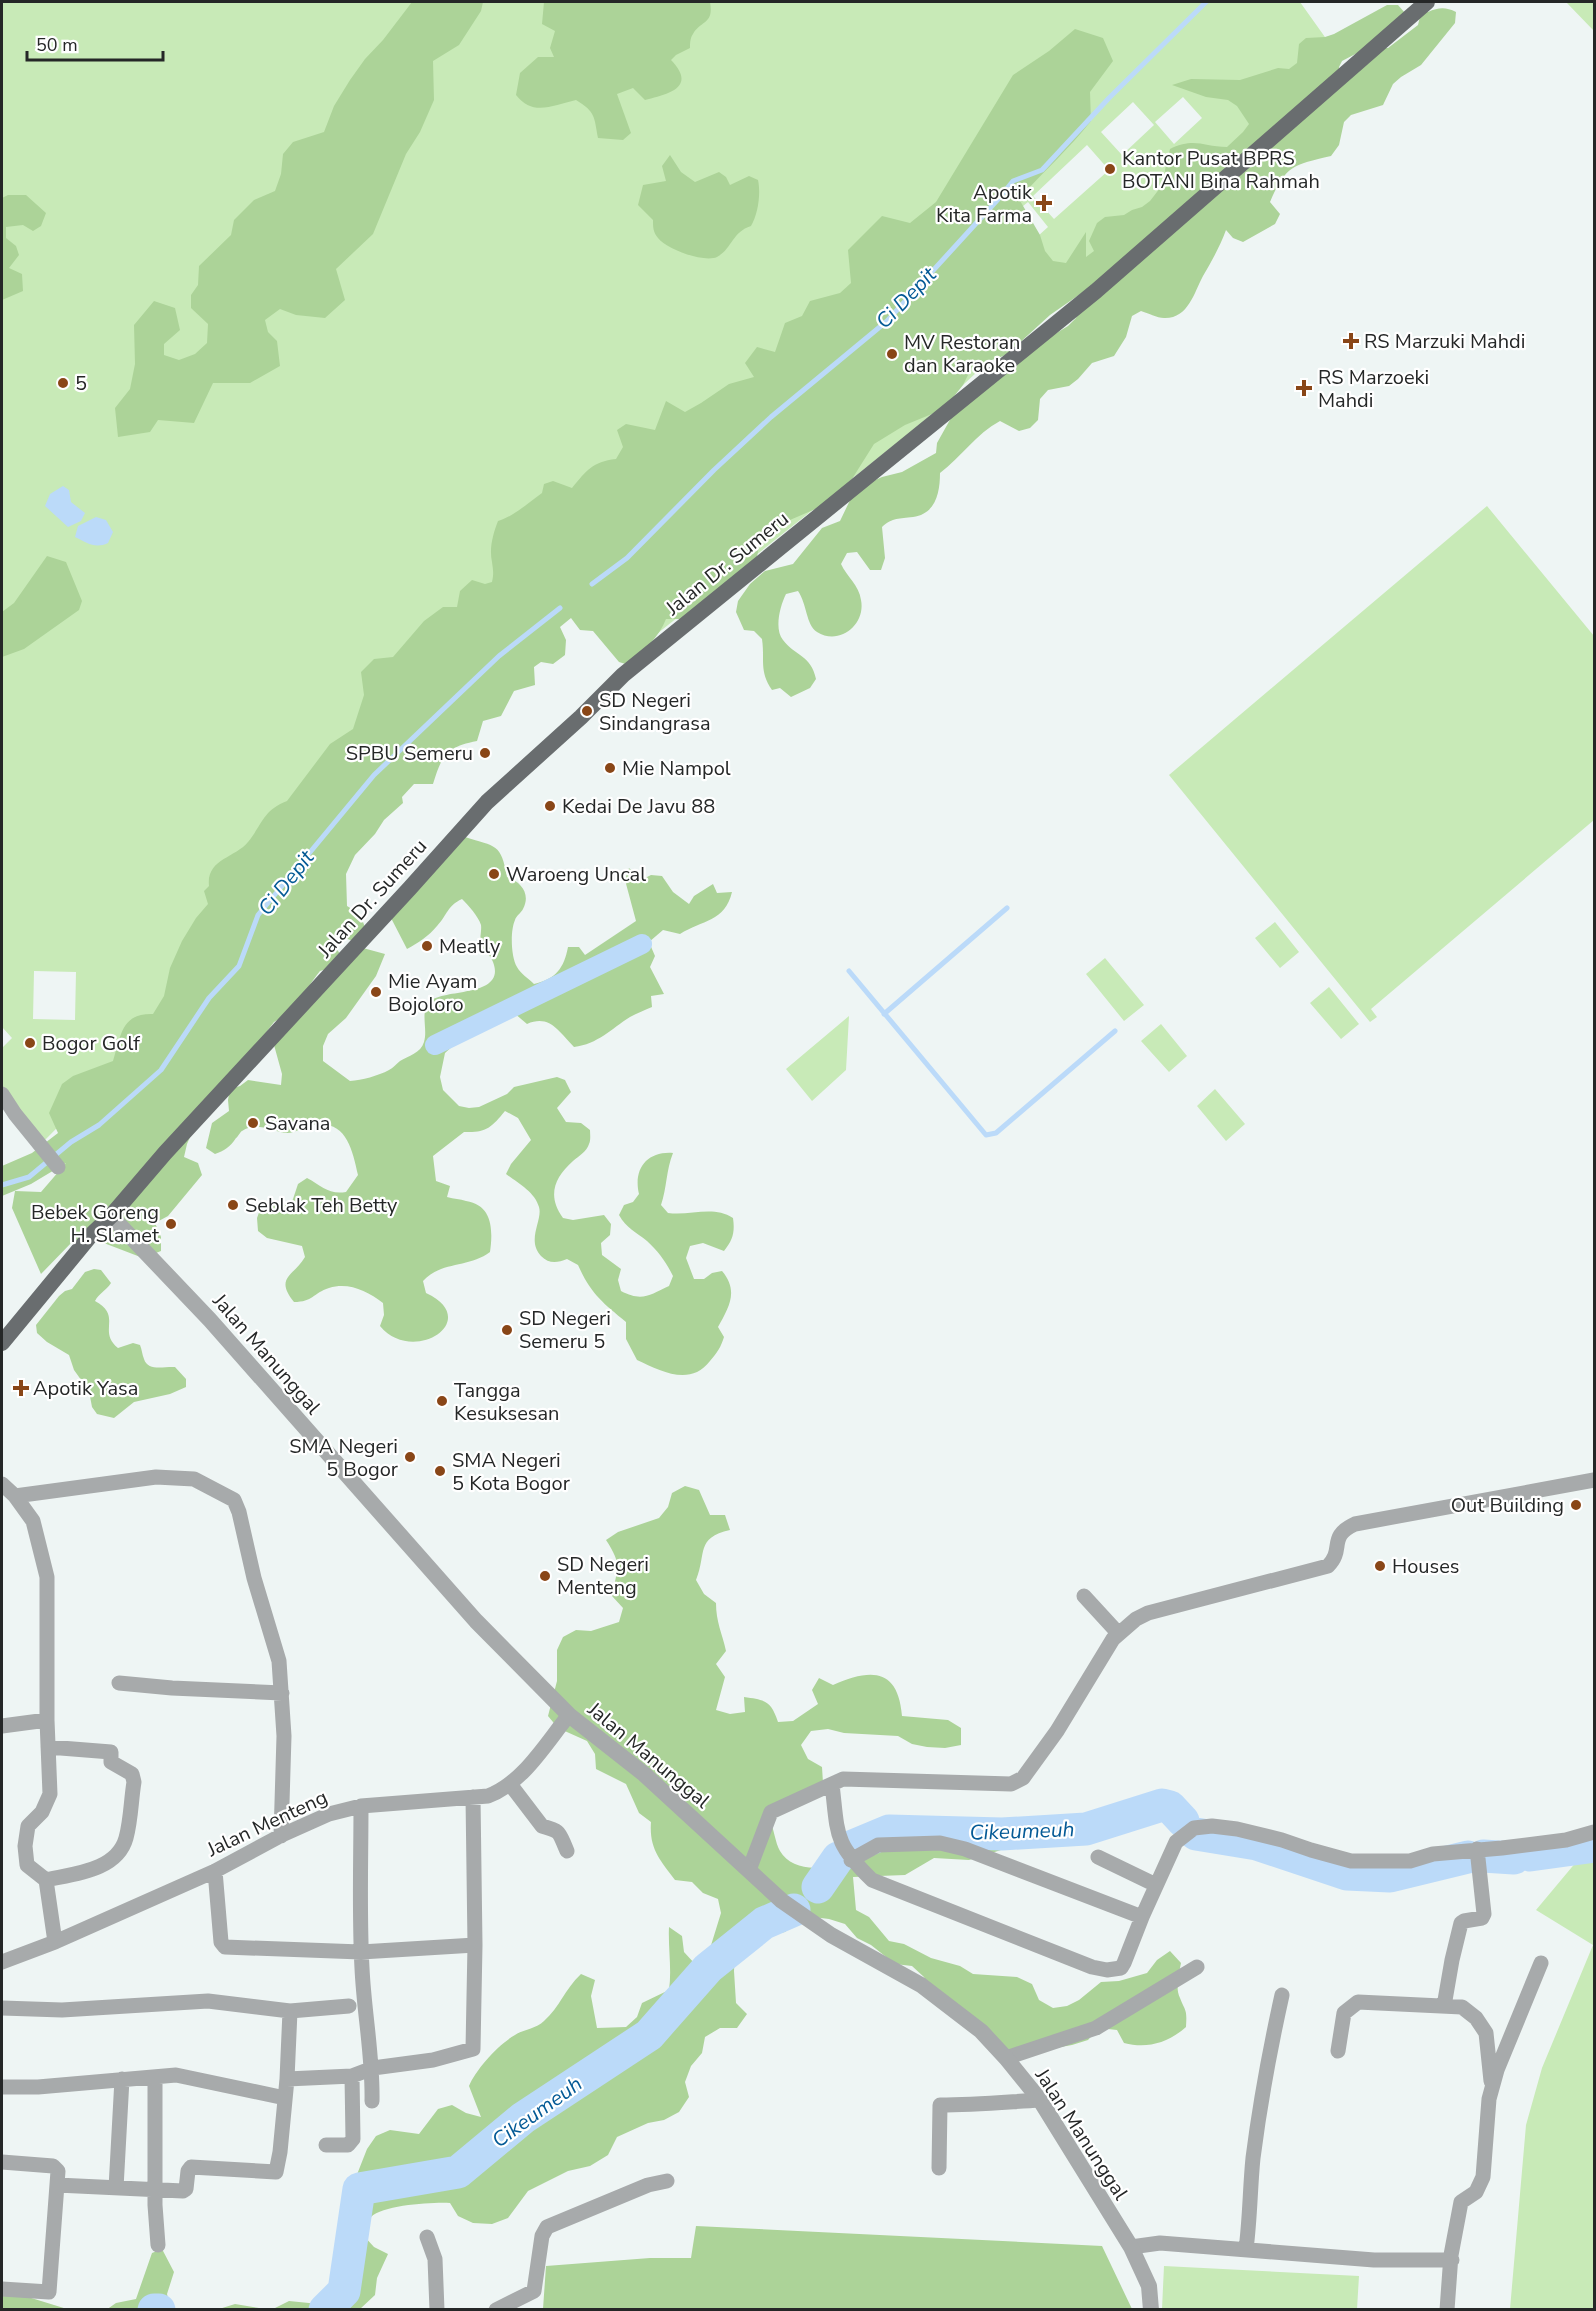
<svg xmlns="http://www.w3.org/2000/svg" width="1596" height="2311" viewBox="0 0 1596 2311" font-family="'Nunito Sans',sans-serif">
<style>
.green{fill:#c8eab7;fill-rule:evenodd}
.forest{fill:#acd398}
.water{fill:#bbdaf9}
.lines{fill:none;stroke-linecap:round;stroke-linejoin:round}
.stream{stroke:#bbdaf9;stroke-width:5}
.canal{stroke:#bbdaf9;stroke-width:20}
.river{stroke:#bbdaf9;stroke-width:33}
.minor{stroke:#a7aaab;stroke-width:15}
.tertiary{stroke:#a7aaab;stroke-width:16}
.primary{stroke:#696d6f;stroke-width:16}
.poi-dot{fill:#894617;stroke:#fff;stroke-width:2}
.labels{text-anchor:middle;stroke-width:4.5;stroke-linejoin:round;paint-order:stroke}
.poi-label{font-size:20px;fill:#252727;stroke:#fff;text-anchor:start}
.street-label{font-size:20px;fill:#252727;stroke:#fff}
.water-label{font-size:21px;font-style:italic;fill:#045a96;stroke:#fff}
</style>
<rect width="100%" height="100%" fill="#eef5f4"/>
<path class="green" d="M2,2H1300L1342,61L1140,221L922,423L624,660L580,600L43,1142L2,1100V1048L12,1038L2,1027ZM1183,97L1202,118L1174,144L1155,122ZM1133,102L1154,125L1122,155L1101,132ZM1087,145L1109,170L1054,219L1033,196ZM1028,202L1048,227L1038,236L1017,211ZM34,971L76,972L75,1020L33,1019Z
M1566,2H1594V31Z
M1487,506L1594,636V820L1371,1009L1377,1017L1370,1022L1169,775Z
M1275,922L1299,952L1280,968L1255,938Z
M1105,958L1144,1005L1124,1021L1086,974Z
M1329,987L1359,1024L1341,1039L1310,1003Z
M849,1016L846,1070L812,1101L786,1069Z
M1161,1024L1187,1056L1169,1072L1141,1041Z
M1215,1089L1245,1124L1226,1141L1197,1106Z
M1594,1850V2309H1510L1526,2125L1542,2068L1593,1945L1536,1910L1582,1855Z
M1164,2266L1359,2276L1357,2309H1162Z"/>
<path class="forest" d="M412,2H483L481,11L459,45L433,61L434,100L420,132L406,154L373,234L336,269L345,300L325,318L296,315L280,309L265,320L268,332L277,341L280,366L250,383H213L194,423L158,420L150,432L118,437L115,408L130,389L135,364L134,325L154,301L175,308L180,330L164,344V355L179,360L195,354L207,343L208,324L191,308V295L198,285L199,266L231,235L234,220L254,200L275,191L281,174L283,154L293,142L324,132L334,106L350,80L365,59L383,40Z
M544,2H710C714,25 701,20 693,34C690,38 690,44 690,48L676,55L671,60C698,88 667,94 645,100L633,88L617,94L631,133L623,140L598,138C594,117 596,112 576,100C553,105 533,117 516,95L520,73L538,57H554L550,48L555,31L542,24Z
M1387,5H1398L1405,13L1363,50L1342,61L1339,67V78C1357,72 1371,66 1380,48H1388L1418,25L1422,8L1428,12C1439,7 1446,7 1456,12L1455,23L1421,65L1401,77L1393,84L1383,105L1351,115L1344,122L1339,145L1331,156C1293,165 1286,165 1270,202L1280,214L1275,224L1243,242L1233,238L1226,230C1220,246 1212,261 1203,276C1194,293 1188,319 1164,318C1157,318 1148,313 1141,311L1132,316L1126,337L1114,356L1092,363L1078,379L1069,386L1048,390L1040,399L1038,420L1030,428L1019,431L1000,421C976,434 961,457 940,473C940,492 936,514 913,517C899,519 893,517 882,527L885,558L881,570H870L857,552L847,553L841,564C847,577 859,585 861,600C866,625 839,646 817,632C806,625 807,604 798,591L786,594C780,606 774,629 783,640C795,656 811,655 816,679L810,688L791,697L780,688L772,690C759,671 765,660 762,639L754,631L744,630L736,612L738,601L750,584L765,571L793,564L822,528L840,521L853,494L862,486L882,477L902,472L936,453L937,443L951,418L1050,337L1068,326L1076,318L1084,300L1086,290L1050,315L1006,355L972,367L963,385L944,409L905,425L874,444L852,479L827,504L783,523L760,541L756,562L687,619H666C659,638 643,649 632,666L619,662L593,631L580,630L571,618L560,627L566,640L565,655L553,664L541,662L534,667L535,685L514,691L501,716L483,721L477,741C446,747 442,755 433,784H414L402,797L403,803L384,820L375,834L355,855L346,874L347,906L360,914L366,930L355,942L336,934L335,947L341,955L363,948L385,954L376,976L346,1018L328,1034L323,1046V1061L350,1081C362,1080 378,1076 389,1070C393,1068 396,1064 400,1061C408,1056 421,1053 424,1042C428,1029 420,1013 429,1002C442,988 507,998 493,962C491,956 486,953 483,948C478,940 482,933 481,925C478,916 469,906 462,899C447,906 448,914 437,926C429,936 418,943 407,949L391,918L465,837C496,847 501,843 507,877C521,882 531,894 523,909C521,913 516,916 515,920C510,931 511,957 517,967C520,973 529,979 534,984C556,979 564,968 568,947H579L585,955L636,921L625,880L629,868L641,880L651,875L662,876L673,892L689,904L694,896L713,884L717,893L732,892C725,922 702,920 680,934L663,930L649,942L655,956L650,967L664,994L651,996L652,1007C645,1010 637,1013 630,1017C611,1029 598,1044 574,1047C559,1032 550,1014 527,1024L514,1013L491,1028L478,1031L455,1044L445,1053L440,1077L443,1090L459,1106L469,1108L479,1107L507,1094L514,1087L557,1077L565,1080L571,1092L557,1108L566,1122L581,1123L590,1130C590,1134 591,1140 589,1144C587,1151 579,1156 573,1161C554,1178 547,1196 563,1218L573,1220L604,1215L611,1224L610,1235L601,1243L602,1255L621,1269L618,1280L621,1291C642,1302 650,1295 669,1286L673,1276C666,1262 658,1251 647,1241C636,1232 626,1228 619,1215L624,1205L633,1202L639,1194C633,1169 647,1151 673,1153C666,1170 667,1188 661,1205L668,1213C691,1216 713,1205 733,1218C735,1232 733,1240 724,1251L703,1243L690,1246L686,1258L694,1279H704L712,1273L722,1271C739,1291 729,1307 718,1327L724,1337C721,1347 717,1353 710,1361C690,1387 661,1371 637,1360L626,1339V1322C602,1302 591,1294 578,1265L567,1259C557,1263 549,1264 541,1256C526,1240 543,1220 539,1207C535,1192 518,1183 506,1174L511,1164L531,1140L518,1118L505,1111C491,1128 486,1133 464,1132L433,1156L436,1181L450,1186L447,1197C454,1199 460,1199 466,1201C493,1205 493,1231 490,1252C469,1268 441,1261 423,1281L426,1293C484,1320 413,1366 380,1326L384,1315L383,1303C367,1291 349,1282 329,1288C313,1293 313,1302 294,1302C274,1277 294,1276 305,1257L302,1246L267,1238L258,1231L257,1218L261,1207L270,1202L291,1205L298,1184L307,1178C322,1186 329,1195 346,1192L358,1175C352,1148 346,1119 312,1125C304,1126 294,1134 286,1133C272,1131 256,1121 242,1131C241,1131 237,1138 236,1138C230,1147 224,1151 215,1154L206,1148L212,1123L229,1111L228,1100L230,1089L240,1086L248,1080L281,1085L282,1074L274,1045L336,966L320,971C303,992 299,1009 274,1022L194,1128L187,1144L184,1157L198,1163L202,1175L168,1216L155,1223L161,1237V1251L143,1258L96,1240H74L41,1274L12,1208L15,1191L41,1192L66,1163L31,1184L2,1196V1166L32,1153L58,1133L49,1113L62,1084L73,1076L113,1061C121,1036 121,1013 153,1014L164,996L170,968L182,941L196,918L208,904L204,891L209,886C206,859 235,858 248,842C262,825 263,810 287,801L330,744L353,729L364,695L361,672L374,659L393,657L424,621L443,607H457L460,591L472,580L485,584L492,582C494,573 493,570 492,562C489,548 493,534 498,521C513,517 529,502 542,493L544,484L553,481L572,488C587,470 592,462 616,459L623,447L617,430L626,424L655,430L666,401L685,412L701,403L729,384L754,377L745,363L757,347L775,352L785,323L802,316L810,301L840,293L851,283L848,250L882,216L910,223L936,202L1013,75L1049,51L1075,29L1103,38L1113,61L1090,92L1091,121C1069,149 1043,172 1019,199L1040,235L1045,251L1053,261L1066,263L1086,232V257L1094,251L1089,241L1097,223L1105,217L1124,215L1132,210L1142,207L1150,201L1167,179L1165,170L1170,149C1195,137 1203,147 1227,147L1243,132L1249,124L1237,106L1228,100L1206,97L1172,85L1191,79L1240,80L1278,68L1289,69L1297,63L1299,44L1306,38L1325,37L1334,34Z
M670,155L681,172L695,182L719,172L726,177L730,185L749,176L758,180C761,194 758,214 751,226C732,232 732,249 717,257C704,263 666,249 658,238C653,232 653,227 653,220L638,205L643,185L666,181L662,166Z
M8,195H26L46,213L41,226L33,231L23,225L6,227V238L16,246L19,255L9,268L22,274L23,291L2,300V198Z
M47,556L66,562L82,601L79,610L24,649L2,657V612L14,603Z
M94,1269L101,1270L111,1283C106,1291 99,1293 95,1301C123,1316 97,1331 118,1348L133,1343L140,1345C142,1350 142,1354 144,1359C148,1372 165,1366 175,1367L186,1379V1387L170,1394L134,1402L114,1418L97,1414L92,1407L89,1391L74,1370L69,1355L47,1342L37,1333L36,1325L59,1296L65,1291L72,1289L85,1272Z
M685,1486L699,1490L710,1515H725L730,1530C695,1538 707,1553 696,1580L704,1594L716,1603C716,1622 722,1633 726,1651L716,1664L725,1677L716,1710L730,1714L745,1712L744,1697C766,1700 771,1701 778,1722L793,1721L818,1704L812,1690L819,1678L833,1685C870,1669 898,1667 902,1716L948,1720L961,1728V1745L945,1748L927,1747L912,1744L898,1736L844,1733L828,1729L811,1731L801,1745L808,1759L822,1767L823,1783L770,1820C774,1829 775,1842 780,1851C790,1869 817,1871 835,1864C843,1861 851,1855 859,1850V1835L872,1827L887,1828L914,1818L931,1820L992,1838L1001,1850L969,1860L934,1858L905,1875L853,1877L856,1910L869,1917L889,1941L904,1944L931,1958L960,1966L973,1974L1017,1977L1032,1984L1039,2000L1053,2008L1067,2006L1079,2000L1101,1982L1119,1981L1147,1973L1157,1960L1170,1951L1181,1963C1179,1974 1175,1989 1180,1998C1186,2013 1187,2009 1186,2027C1168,2043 1147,2049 1124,2043L1117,2030L1099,2028L1088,2040L1072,2045L1012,2056L930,1991L924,1977L912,1966L895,1964L871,1945L857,1938L845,1924L829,1919L813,1917L797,1920L785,1932L763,1936L748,1942L735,1953L734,1971L736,2003L747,2014L737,2028H720L705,2037L702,2053L691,2066L685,2082L689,2097L679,2112L664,2120L648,2123L617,2137L608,2155L590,2166L568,2171L528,2191L508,2218L492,2224L473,2223L458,2216L450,2203C433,2202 383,2205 371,2217C367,2221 365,2230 363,2235L374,2247L388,2254L377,2278L375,2295L360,2309L216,2310L235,2304L259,2308H275L289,2301L319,2304L333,2300L354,2280L348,2234L353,2205L359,2189L356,2177L367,2149L376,2136L390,2130L419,2134L438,2109L452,2105L466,2113L481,2117L469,2086C476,2069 499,2044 515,2035C524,2029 536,2029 544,2021C560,2007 564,1990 581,1974L595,1980L591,1996L597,2028L626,2027L637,2017L642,2003L669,1990C672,1969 668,1948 669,1927L682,1936L684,1952L695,1964L708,1955L721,1913L718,1899L703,1893L692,1882L675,1880C660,1860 649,1849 651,1822L639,1813L626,1784L596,1769L595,1754L587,1741L558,1728L548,1716L557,1681V1650L563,1637L576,1630L591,1631L619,1622L623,1608L612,1596C617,1568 623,1566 606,1540L618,1532L659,1518L668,1507L672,1493Z
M696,2226L1102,2246L1132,2309H543L546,2266L650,2258H691Z
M162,2249L174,2272L167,2294L170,2306L176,2309L106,2310L116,2303L136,2299L152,2253Z
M2,2294L28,2297L67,2309L2,2310Z"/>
<path class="water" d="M63,486L69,490L71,502L85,513L81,521L68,527L45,506L50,494Z
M96,517L106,520L113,532L108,543C95,549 87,543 75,537L78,526Z"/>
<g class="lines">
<path class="stream" d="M592,584L627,558L714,470L771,417L887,321L1001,196L1013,181L1042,170L1109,98L1206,2
M849,971L986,1135L996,1133L1115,1031
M884,1014L1007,908
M2,1185L29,1177L71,1142L99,1125L161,1070L209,998L239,966L258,915L374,775L499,656L560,608"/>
<path class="canal" d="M435,1045L642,944"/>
<path class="river" d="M1196,1834L1257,1844L1347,1874L1390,1876L1468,1857
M853,1846L889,1831L1002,1834L1086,1829L1162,1805L1170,1807L1183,1821
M1530,1855L1594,1846
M1483,1856L1514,1858
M818,1887L838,1858
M154,2310H159
M325,2310L344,2291L359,2189L458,2172L523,2118L649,2035L708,1968L764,1923L794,1910"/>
<path class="minor" d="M2,1094L15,1114L58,1167
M2,1484L15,1496L156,1477L194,1479L234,1500L239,1512L254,1578L279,1661L284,1736L281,1836
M15,1496L33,1521L47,1577V1720L50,1794L42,1812L28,1826L25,1846L27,1865L46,1880L55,1942
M1084,1596L1118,1633
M119,1683L172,1688L282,1693
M2,1726L47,1720
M510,1784L542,1826C562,1832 558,1831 567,1851
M832,1784C838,1836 834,1843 872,1880L1092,1967L1107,1970L1121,1968L1124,1963L1142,1917L1176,1842L1194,1828L1212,1826L1237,1829L1282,1840L1311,1850L1351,1861H1410L1433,1854L1502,1848L1566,1840L1594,1832
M361,1806C361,1860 359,1914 362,1968C364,2013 373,2056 372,2101
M1098,1857L1156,1885
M851,1860L878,1845L940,1843L965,1849L1142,1917
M749,1870L771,1812L843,1779L1011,1784L1023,1778L1057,1731L1113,1639L1136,1619L1148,1613L1328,1566C1345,1549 1327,1537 1355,1524L1594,1480
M215,1871L221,1942L225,1947L361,1952L475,1945
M46,1880C73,1874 117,1871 126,1838C131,1820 131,1800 134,1782L132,1774L111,1762V1752L48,1747
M2,1962L55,1942L215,1871L282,1835L329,1814L361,1806L488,1796C523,1783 546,1743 569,1715
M1444,2006L1452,1960L1461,1923L1464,1921L1482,1918L1484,1914L1477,1849
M2,2008L62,2010L208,2001L290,2011L349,2006
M1338,2051L1344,2013L1358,2002L1462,2007L1476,2018L1486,2033L1491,2081
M1006,2058L1096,2028L1197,1967
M155,2077V2205L158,2245
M287,2079L352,2076L373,2068L433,2060L473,2049L475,1945L473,1797
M2,2087H38L176,2075L285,2098
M326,2145H348L353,2139L352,2076
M2,2162L53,2166L58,2171L49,2292L2,2289
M939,2168L940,2105C974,2105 1006,2102 1040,2100
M57,2185L183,2191L186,2189L188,2171L191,2167L276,2172L280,2152L287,2079L290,2011
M116,2188L122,2079
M427,2237L435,2259L437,2310
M1131,2247L1160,2243L1374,2260H1452
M1246,2249C1250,2219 1250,2188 1253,2158C1260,2103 1270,2049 1282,1995
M496,2310L534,2291L542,2236L547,2227L648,2185L667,2181
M1447,2310L1451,2255L1461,2202L1476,2192L1483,2177L1489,2099L1497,2070L1541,1963"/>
<path class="tertiary" d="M111,1216L210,1320L476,1621L569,1715L644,1774L782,1901L831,1935L921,1985L981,2031L1006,2058L1040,2100L1131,2247L1149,2286L1151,2310"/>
<path class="primary" d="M2,1343L91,1235L111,1216L165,1153L410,888L487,802L581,717L623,675L1096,291L1427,2"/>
</g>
<g class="poi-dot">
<circle cx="1110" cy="169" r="6"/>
<path d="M1041 194h6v6h6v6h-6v6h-6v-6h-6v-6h6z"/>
<path d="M1348 332h6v6h6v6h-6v6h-6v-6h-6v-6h6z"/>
<circle cx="892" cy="354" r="6"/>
<circle cx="63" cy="383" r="6"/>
<path d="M1301 379h6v6h6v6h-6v6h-6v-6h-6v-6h6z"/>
<circle cx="587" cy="711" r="6"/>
<circle cx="485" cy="753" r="6"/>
<circle cx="610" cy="768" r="6"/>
<circle cx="550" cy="806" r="6"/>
<circle cx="494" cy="874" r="6"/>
<circle cx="427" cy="946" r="6"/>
<circle cx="376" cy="992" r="6"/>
<circle cx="30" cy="1043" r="6"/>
<circle cx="253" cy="1123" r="6"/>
<circle cx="233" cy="1205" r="6"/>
<circle cx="171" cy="1224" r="6"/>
<circle cx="507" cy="1330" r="6"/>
<path d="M18 1379h6v6h6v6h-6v6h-6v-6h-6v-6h6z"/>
<circle cx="442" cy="1401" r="6"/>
<circle cx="410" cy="1457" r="6"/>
<circle cx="440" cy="1471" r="6"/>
<circle cx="1576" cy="1505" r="6"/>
<circle cx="1380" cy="1566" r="6"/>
<circle cx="545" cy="1576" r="6"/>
</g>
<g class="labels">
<g class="poi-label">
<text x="1122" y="165">Kantor Pusat BPRS<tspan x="1122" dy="23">BOTANI Bina Rahmah</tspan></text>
<text x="1032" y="199" text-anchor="end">Apotik<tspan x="1032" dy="23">Kita Farma</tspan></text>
<text x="1364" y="348">RS Marzuki Mahdi</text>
<text x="904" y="349">MV Restoran<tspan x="904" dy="23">dan Karaoke</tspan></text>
<text x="1318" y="384">RS Marzoeki<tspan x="1318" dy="23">Mahdi</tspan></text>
<text x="75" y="390">5</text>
<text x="599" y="707">SD Negeri<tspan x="599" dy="23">Sindangrasa</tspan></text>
<text x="473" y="760" text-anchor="end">SPBU Semeru</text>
<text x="622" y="775">Mie Nampol</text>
<text x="562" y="813">Kedai De Javu 88</text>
<text x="506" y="881">Waroeng Uncal</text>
<text x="439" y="953">Meatly</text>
<text x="388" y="988">Mie Ayam<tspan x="388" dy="23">Bojoloro</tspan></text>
<text x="42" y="1050">Bogor Golf</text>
<text x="265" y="1130">Savana</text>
<text x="245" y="1212">Seblak Teh Betty</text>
<text x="159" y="1219" text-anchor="end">Bebek Goreng<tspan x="159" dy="23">H. Slamet</tspan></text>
<text x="519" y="1325">SD Negeri<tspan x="519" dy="23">Semeru 5</tspan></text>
<text x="33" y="1395">Apotik Yasa</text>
<text x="454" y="1397">Tangga<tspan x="454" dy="23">Kesuksesan</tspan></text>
<text x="398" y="1453" text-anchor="end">SMA Negeri<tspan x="398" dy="23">5 Bogor</tspan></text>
<text x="452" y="1467">SMA Negeri<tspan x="452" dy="23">5 Kota Bogor</tspan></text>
<text x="1564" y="1512" text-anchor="end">Out Building</text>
<text x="557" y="1571">SD Negeri<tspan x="557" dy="23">Menteng</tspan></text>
<text x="1392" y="1573">Houses</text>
</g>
<g class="street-label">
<text transform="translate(727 563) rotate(-39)" y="7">Jalan Dr. Sumeru</text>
<text transform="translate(372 898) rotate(-48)" y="7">Jalan Dr. Sumeru</text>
<text transform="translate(267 1354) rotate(49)" y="7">Jalan Manunggal</text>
<text transform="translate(649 1755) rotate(40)" y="7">Jalan Manunggal</text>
<text transform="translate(267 1823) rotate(-25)" y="7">Jalan Menteng</text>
<text transform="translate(1082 2134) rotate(57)" y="7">Jalan Manunggal</text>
</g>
<g class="water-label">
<text transform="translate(906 298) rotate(-46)" y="7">Ci Depit</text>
<text transform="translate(286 883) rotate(-52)" y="7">Ci Depit</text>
<text transform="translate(1022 1831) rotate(-2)" y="7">Cikeumeuh</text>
<text transform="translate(537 2112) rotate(-36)" y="7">Cikeumeuh</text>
</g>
</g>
<rect width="1596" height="2311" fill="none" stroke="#252727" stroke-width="6"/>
<path d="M27 51v9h136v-9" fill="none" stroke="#252727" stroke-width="3"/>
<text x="36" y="51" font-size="18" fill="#252727" stroke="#ffffff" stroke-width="4.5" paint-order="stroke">50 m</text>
</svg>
